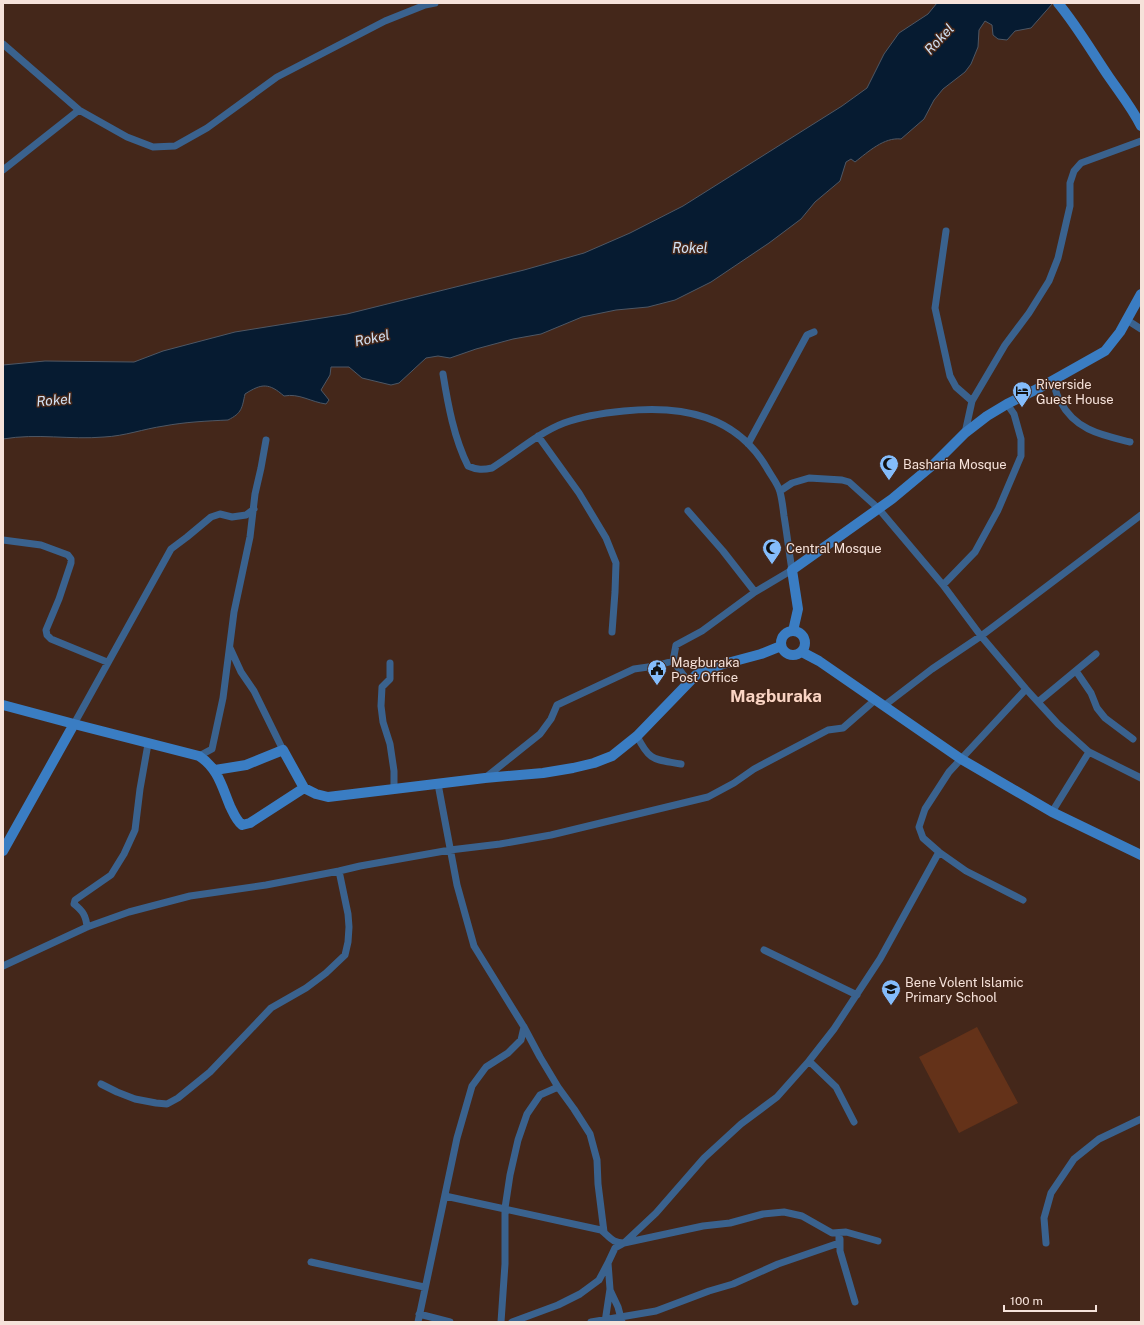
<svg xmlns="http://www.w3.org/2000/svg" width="1144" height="1325" viewBox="0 0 1144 1325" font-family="'Public Sans',sans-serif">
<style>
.green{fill:#643219}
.water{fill:#061b31;stroke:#4e5764}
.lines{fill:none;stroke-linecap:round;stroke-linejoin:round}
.street{stroke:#3a628e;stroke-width:7}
.secondary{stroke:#3a7dc3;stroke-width:10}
.labels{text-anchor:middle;stroke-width:3;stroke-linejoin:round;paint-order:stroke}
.poi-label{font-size:13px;fill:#f6e2da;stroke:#44271a;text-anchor:start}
.water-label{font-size:14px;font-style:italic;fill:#d1e2f5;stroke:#44271a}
.district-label{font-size:17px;font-weight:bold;fill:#fbd5c4;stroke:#44271a}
</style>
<rect width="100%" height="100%" fill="#44271a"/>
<path class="green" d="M977,1027L1018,1103L959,1133L919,1057Z"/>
<path class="water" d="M937,3H1053L1031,28L1015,31L1007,40L998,39L993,35L992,25L985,21L979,30L978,47L971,64L965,72L943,89L934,100L924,119L901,139C884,137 868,152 855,162L851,159L846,162L840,181L815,202L801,219L769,243L711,282L675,300L648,307L616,310L582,317L541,334L513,339L476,349L450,358L438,356L426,358L399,383L391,385L362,378L349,367H331L330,375L321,390L329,400L326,404C311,402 299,393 284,396C269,383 262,383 245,394C242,408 242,413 228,420C207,421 185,422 164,426C143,429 125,436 104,437C70,440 37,433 3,439V365L45,361L134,362L163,351L235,332L347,314L524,270L584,253L630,233L683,206L842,106L867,88L884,54L899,33L928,14Z"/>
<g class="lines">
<path class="street" d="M3,44L79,110L127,137L153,147L175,146L207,128L277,77L385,21L425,5L435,3
M3,170L79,110
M946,231L935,308L950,376L956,387L972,401
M1127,320L1141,329
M443,374C448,405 454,438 468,466C477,470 483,470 492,468C516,453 538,433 564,423C583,416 603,413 624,411C682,405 737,415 768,470C772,477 778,484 780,492C782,499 783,508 784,516C787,534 789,552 792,570L755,592L702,631L676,645L673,661
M1053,380C1055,387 1056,395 1060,401C1075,430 1101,435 1130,442
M965,433L972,401L1005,345L1029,313L1049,281L1058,258L1070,206V183L1074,171L1081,163L1141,141
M538,436L579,493L606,538L616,563L615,592L612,632
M748,444L807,335L814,332
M780,491L792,483L809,478L842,480L849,482L878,508L943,585L981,636L1026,689L1058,724L1089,752L1141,778
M688,511L723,551L755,592
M3,540L41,545L68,555L71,559V563L59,599L46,630L47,635L51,639L107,662
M943,585L975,552L998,510L1021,456V439L1014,414L1007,404
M230,648L241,672L254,691L283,750
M390,663V679L382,687L381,706L383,722L390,744L394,771V789
M1076,671L1091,693L1097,708L1105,718L1133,739
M1038,702L1096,654
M885,705L932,669L981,636L1141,515
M74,724L171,549L187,537L211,517L220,514L232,517L246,515L254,509
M637,736C650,762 654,759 681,764
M199,756L212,749L223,698L234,612L250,537L255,494L261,468L266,440
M485,778L540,734L551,719L557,705L634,669L655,666L673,661L688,681
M438,784L457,885L474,946L524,1027L540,1057L558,1087L574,1109L590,1134L597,1160L598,1184L604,1232
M1052,812L1089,752
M1023,900L966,871L939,852L923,838L919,827L925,809L949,772L1026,689
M87,927C86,916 83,911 74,904L75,900L111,875L124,854L135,830L140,789L148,744
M764,950L857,995
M3,966L87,927L129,912L190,896L266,885L339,871L360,866L450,850L500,844L551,835L708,797L734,783L754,769L828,730L843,728L875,700
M809,1061L836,1087L854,1122
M101,1084L117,1092L135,1099L156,1103L167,1104L178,1098L210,1072L271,1008L306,988L326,973L345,955L348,942L349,927L348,914L339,871
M445,1196L601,1230C610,1237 612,1243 624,1243L703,1226L730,1223L763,1214L784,1212L802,1216L832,1233L846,1232L878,1241
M840,1239V1251L855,1302
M1046,1243L1044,1218L1051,1193L1074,1159L1099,1139L1141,1119
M311,1262L424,1287
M610,1290L618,1307L622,1322
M419,1314L450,1322
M418,1322L457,1138L472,1086L486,1067L508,1053L521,1040L524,1027
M501,1322L505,1264V1208L510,1175L518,1140L527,1114L540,1095L558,1087
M512,1322L558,1305L580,1294L599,1280L608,1263
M591,1322L656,1311L709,1291L733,1284L778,1264L839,1243V1233
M605,1322L610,1289L608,1263L615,1248L624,1243L656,1213L704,1158L741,1124L777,1097L809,1061L834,1029L880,959L939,852"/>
<path class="secondary" d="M1058,3C1077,26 1092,52 1109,77C1120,93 1132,108 1141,126
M781 643a12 12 0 1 1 24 0a12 12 0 1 1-24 0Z
M793,631L798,609L792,570L892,499L934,464L965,433L987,416L1007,404L1041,387L1105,351L1120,332L1141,294
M802,652L819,661L961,759L1052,812L1141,855
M3,705L74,724
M215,770L246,765L283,750L304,788L316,794L328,797L485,778L543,773L573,768L594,763L612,756L637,736L697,674L720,665L761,654L781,646
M3,851L74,724L199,756C218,768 222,787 230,806C234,814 236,820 242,825L250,823L304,788"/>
</g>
<defs>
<g id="hotel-pin" transform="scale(1)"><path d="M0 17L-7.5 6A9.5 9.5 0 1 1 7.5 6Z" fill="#84bcfb" stroke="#44271a"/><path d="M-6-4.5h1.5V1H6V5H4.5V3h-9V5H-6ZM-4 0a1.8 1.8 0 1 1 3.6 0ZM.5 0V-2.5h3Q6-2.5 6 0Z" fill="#111"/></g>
<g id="mosque-pin" transform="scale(1)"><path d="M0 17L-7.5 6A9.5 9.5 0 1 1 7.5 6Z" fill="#84bcfb" stroke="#44271a"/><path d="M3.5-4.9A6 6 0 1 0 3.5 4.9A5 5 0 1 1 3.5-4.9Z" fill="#111"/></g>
<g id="civic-pin" transform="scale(1)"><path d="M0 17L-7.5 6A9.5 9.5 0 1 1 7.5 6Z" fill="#84bcfb" stroke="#44271a"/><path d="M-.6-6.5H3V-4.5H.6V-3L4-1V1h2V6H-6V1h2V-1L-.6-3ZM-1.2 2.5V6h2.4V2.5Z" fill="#111"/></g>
<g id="school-pin" transform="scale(1)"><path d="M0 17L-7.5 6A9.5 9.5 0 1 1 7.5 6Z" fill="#84bcfb" stroke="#44271a"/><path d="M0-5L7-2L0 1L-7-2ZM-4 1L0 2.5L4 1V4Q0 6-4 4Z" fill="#111"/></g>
</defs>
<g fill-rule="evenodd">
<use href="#hotel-pin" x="1022" y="391"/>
<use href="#mosque-pin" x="889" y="464"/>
<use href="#mosque-pin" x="772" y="548"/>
<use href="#civic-pin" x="657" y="669"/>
<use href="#school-pin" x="891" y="989"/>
</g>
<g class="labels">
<g class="poi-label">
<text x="1036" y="389">Riverside<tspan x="1036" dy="15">Guest House</tspan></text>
<text x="903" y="469">Basharia Mosque</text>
<text x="786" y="553">Central Mosque</text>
<text x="671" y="667">Magburaka<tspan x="671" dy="15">Post Office</tspan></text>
<text x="905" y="987">Bene Volent Islamic<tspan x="905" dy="15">Primary School</tspan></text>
</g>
<g class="water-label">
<text transform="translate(939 39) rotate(-47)" y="5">Rokel</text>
<text x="690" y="253">Rokel</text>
<text transform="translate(372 338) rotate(-12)" y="5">Rokel</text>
<text transform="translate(54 400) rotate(-5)" y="5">Rokel</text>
</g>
<g class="district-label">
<text x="776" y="702">Magburaka</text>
</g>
</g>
<rect width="1144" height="1325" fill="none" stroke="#f6e2da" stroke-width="8"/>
<path d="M1004 1305v6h92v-6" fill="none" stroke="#f6e2da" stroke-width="2"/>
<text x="1010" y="1305" font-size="12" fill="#f6e2da" stroke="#44271a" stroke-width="3" paint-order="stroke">100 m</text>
</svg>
